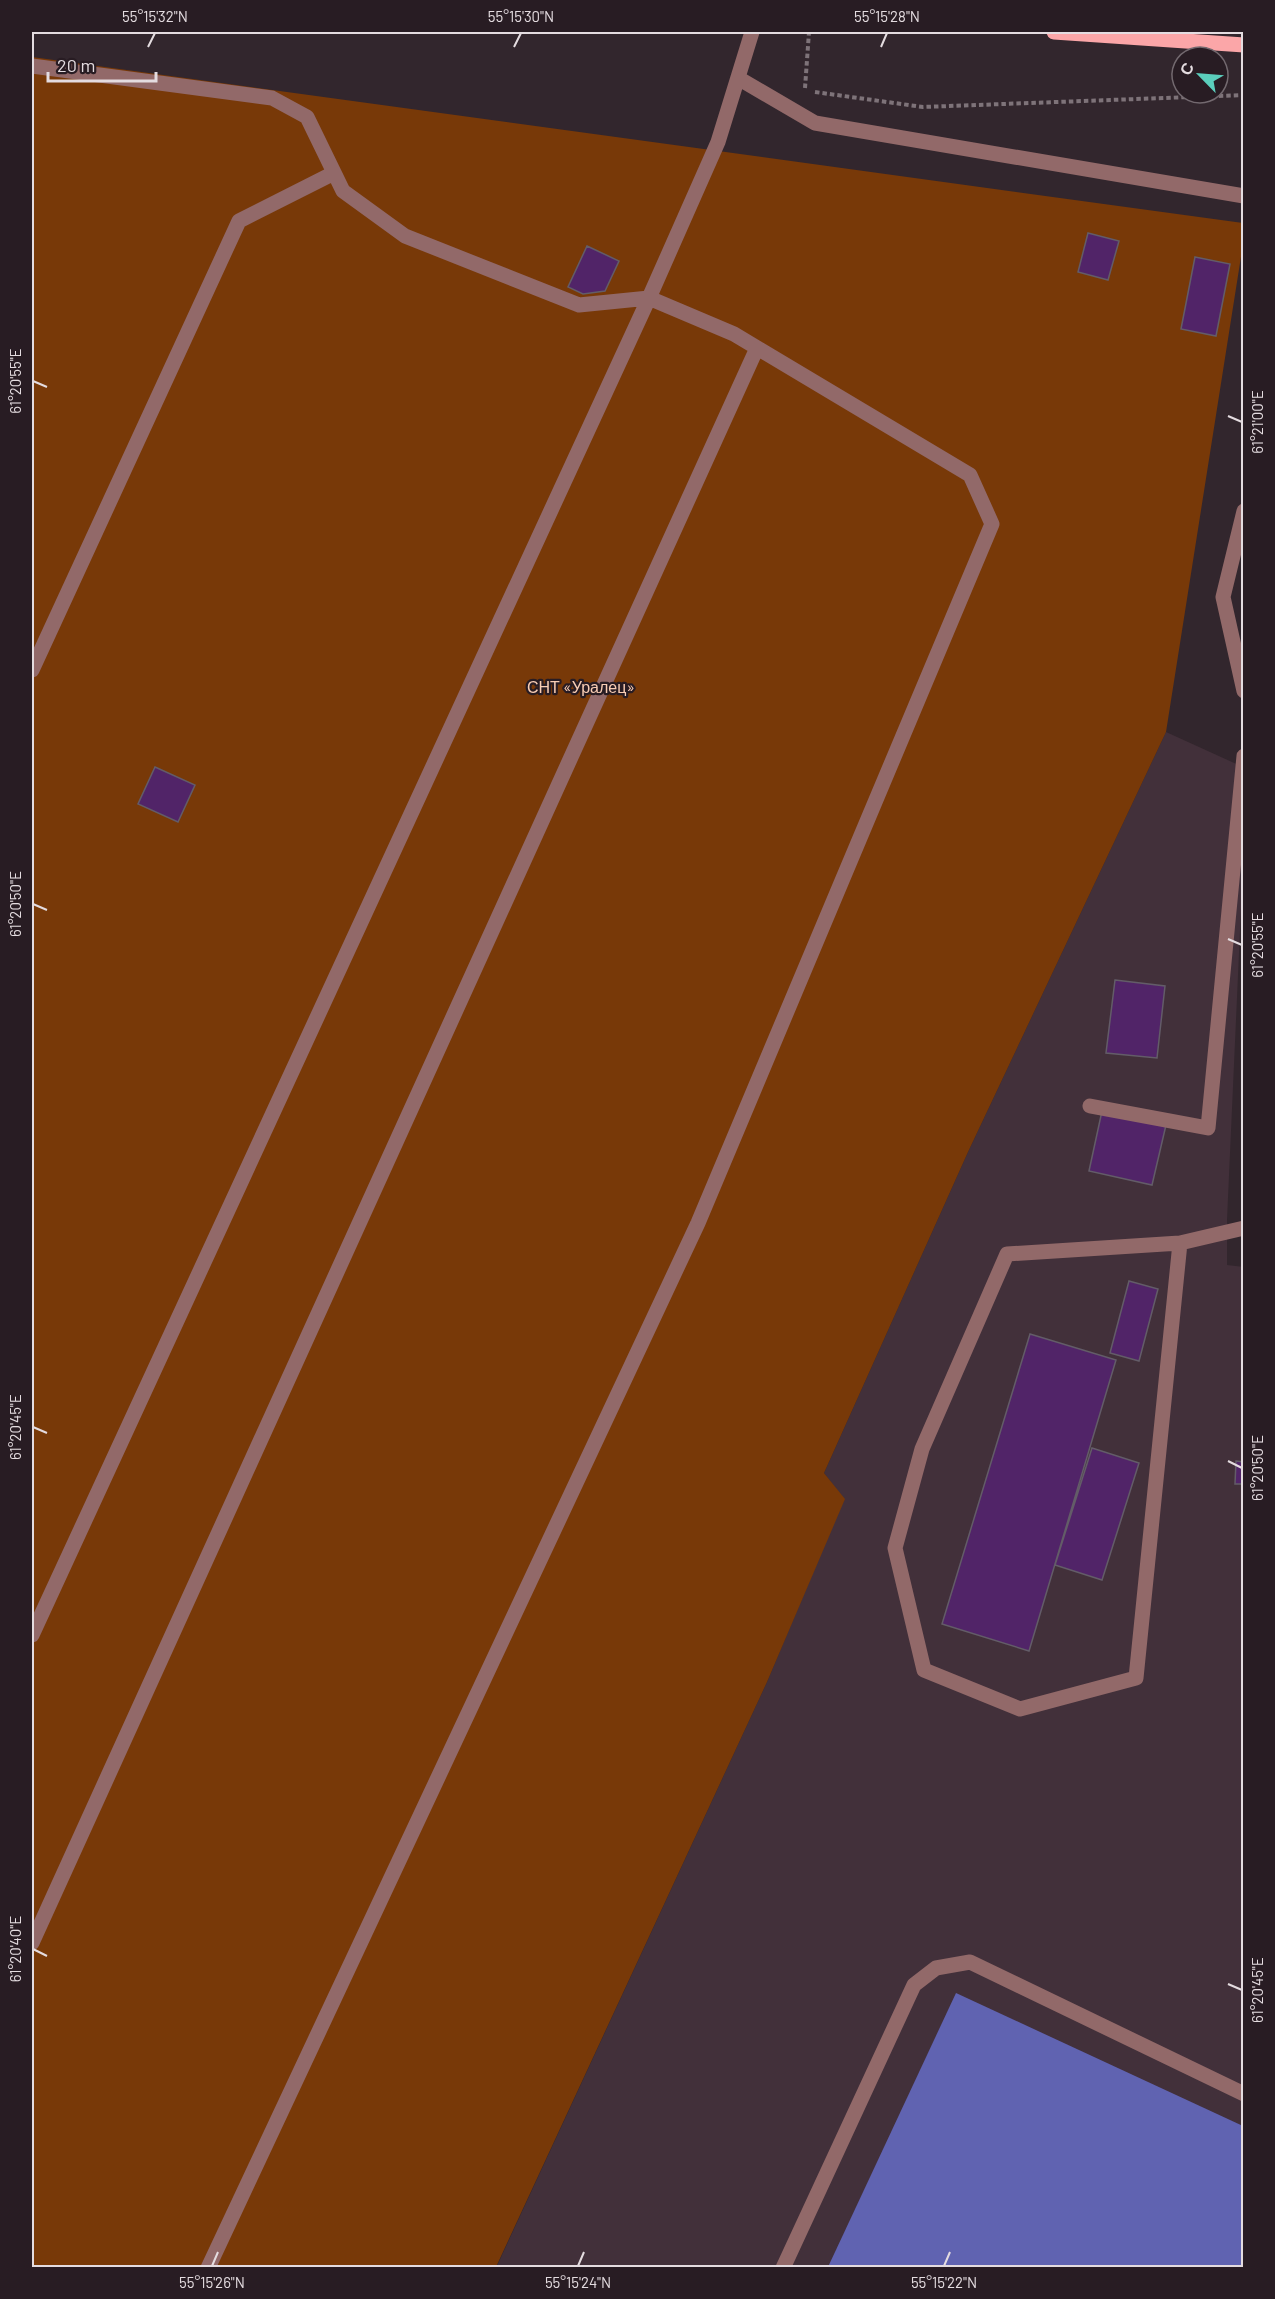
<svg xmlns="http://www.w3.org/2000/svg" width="1275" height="2299" viewBox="0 0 1275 2299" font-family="Barlow,sans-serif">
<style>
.built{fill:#42303a}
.green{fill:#783908}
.water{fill:#6063b1}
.building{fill:#512468;stroke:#635c68;stroke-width:1.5}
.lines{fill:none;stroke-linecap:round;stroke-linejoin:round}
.path{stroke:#7e7379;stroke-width:4;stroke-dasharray:4.5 3;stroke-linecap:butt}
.minor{stroke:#926969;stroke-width:15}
.major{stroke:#fba6a8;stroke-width:15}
.ticks{fill:none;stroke:#e4dce0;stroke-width:2}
.labels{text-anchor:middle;stroke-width:4.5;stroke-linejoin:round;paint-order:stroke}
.park-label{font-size:16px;fill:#f9cdb4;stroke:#281c23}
.neatline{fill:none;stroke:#e4dce0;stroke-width:2}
.ticks-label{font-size:15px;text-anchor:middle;fill:#e4dce0}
</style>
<rect width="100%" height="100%" fill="#32262d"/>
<path class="built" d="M1166,732L1243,767V864L1227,1220V1265L1244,1267L1243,2267L496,2268L767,1682L844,1499L824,1473L968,1152Z"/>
<path class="green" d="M32,57L1243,223V244L1166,732L968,1152L824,1473L845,1499L767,1682L496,2267L32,2268Z"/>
<path class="water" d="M956,1993L1243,2126V2267H828Z"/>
<path class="building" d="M1088,233L1119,241L1108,280L1078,272Z
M587,246L619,261L605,291L583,294L568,287Z
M1195,257L1230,264L1216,336L1181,329Z
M155,767L195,785L178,822L138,804Z
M1115,980L1165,986L1157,1058L1106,1053Z
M1102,1111L1166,1125L1152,1185L1089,1171Z
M1129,1281L1158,1289L1139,1361L1110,1353Z
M1030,1334L1116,1360L1029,1651L942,1624Z
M1092,1448L1139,1463L1102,1580L1055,1565Z
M1236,1461L1244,1462V1484H1235Z"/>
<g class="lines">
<path class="path" d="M805,88L809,32
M815,92L923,107L1244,95"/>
<path class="minor" d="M32,66L272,98L307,117L343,191L405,236L579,305L649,298L734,334L970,475L992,524L698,1223L208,2268
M738,78L815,123L1244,196
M1244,511L1223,597L1244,691
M32,670L239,221L334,173
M1090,1106L1208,1128L1244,756
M1180,1243L1136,1678L1020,1709L924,1670L895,1548L922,1449L1007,1254L1180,1243L1244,1228
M32,1635L649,298L718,142L752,32
M32,1943L757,348
M783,2268L914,1985L936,1968L970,1962L1244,2094"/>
<path class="major" d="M1054,32L1244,45"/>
</g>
<path class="ticks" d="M148,47L155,33M514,47L521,33M881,47L887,33M33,381L47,387M1228,416L1242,422M33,904L47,910M1228,939L1242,945M33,1427L47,1433M1228,1461L1242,1468M33,1949L47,1956M1228,1984L1242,1990M212,2266L218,2252M578,2266L584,2252M944,2266L950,2252"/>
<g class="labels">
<g class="park-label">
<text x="581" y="693">СНТ «Уралец»</text>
</g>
</g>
<rect width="1275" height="2299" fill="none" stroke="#281c23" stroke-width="66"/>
<g transform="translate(1200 75) rotate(295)"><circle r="28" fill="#281c23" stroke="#73696f" stroke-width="1.5"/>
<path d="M0-4.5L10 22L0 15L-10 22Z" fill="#5bcebc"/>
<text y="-9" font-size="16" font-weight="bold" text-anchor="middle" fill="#e4dce0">С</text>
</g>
<path d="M48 72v9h108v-9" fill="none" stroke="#e4dce0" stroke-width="3"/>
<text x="57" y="72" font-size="18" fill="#e4dce0" stroke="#281c23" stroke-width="4.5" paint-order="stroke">20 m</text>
<rect x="33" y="33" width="1209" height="2233" class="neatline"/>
<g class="ticks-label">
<text x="155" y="22">55°15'32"N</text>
<text x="521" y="22">55°15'30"N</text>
<text x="887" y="22">55°15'28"N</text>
<text transform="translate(16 381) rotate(-90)" y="5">61°20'55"E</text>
<text transform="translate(1258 422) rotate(-90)" y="5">61°21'00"E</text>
<text transform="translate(16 904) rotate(-90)" y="5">61°20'50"E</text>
<text transform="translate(1258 945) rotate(-90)" y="5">61°20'55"E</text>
<text transform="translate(16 1427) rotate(-90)" y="5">61°20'45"E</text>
<text transform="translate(1258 1468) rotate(-90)" y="5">61°20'50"E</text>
<text transform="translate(16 1949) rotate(-90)" y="5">61°20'40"E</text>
<text transform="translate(1258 1990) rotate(-90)" y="5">61°20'45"E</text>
<text x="212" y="2288">55°15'26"N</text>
<text x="578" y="2288">55°15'24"N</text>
<text x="944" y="2288">55°15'22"N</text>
</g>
</svg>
